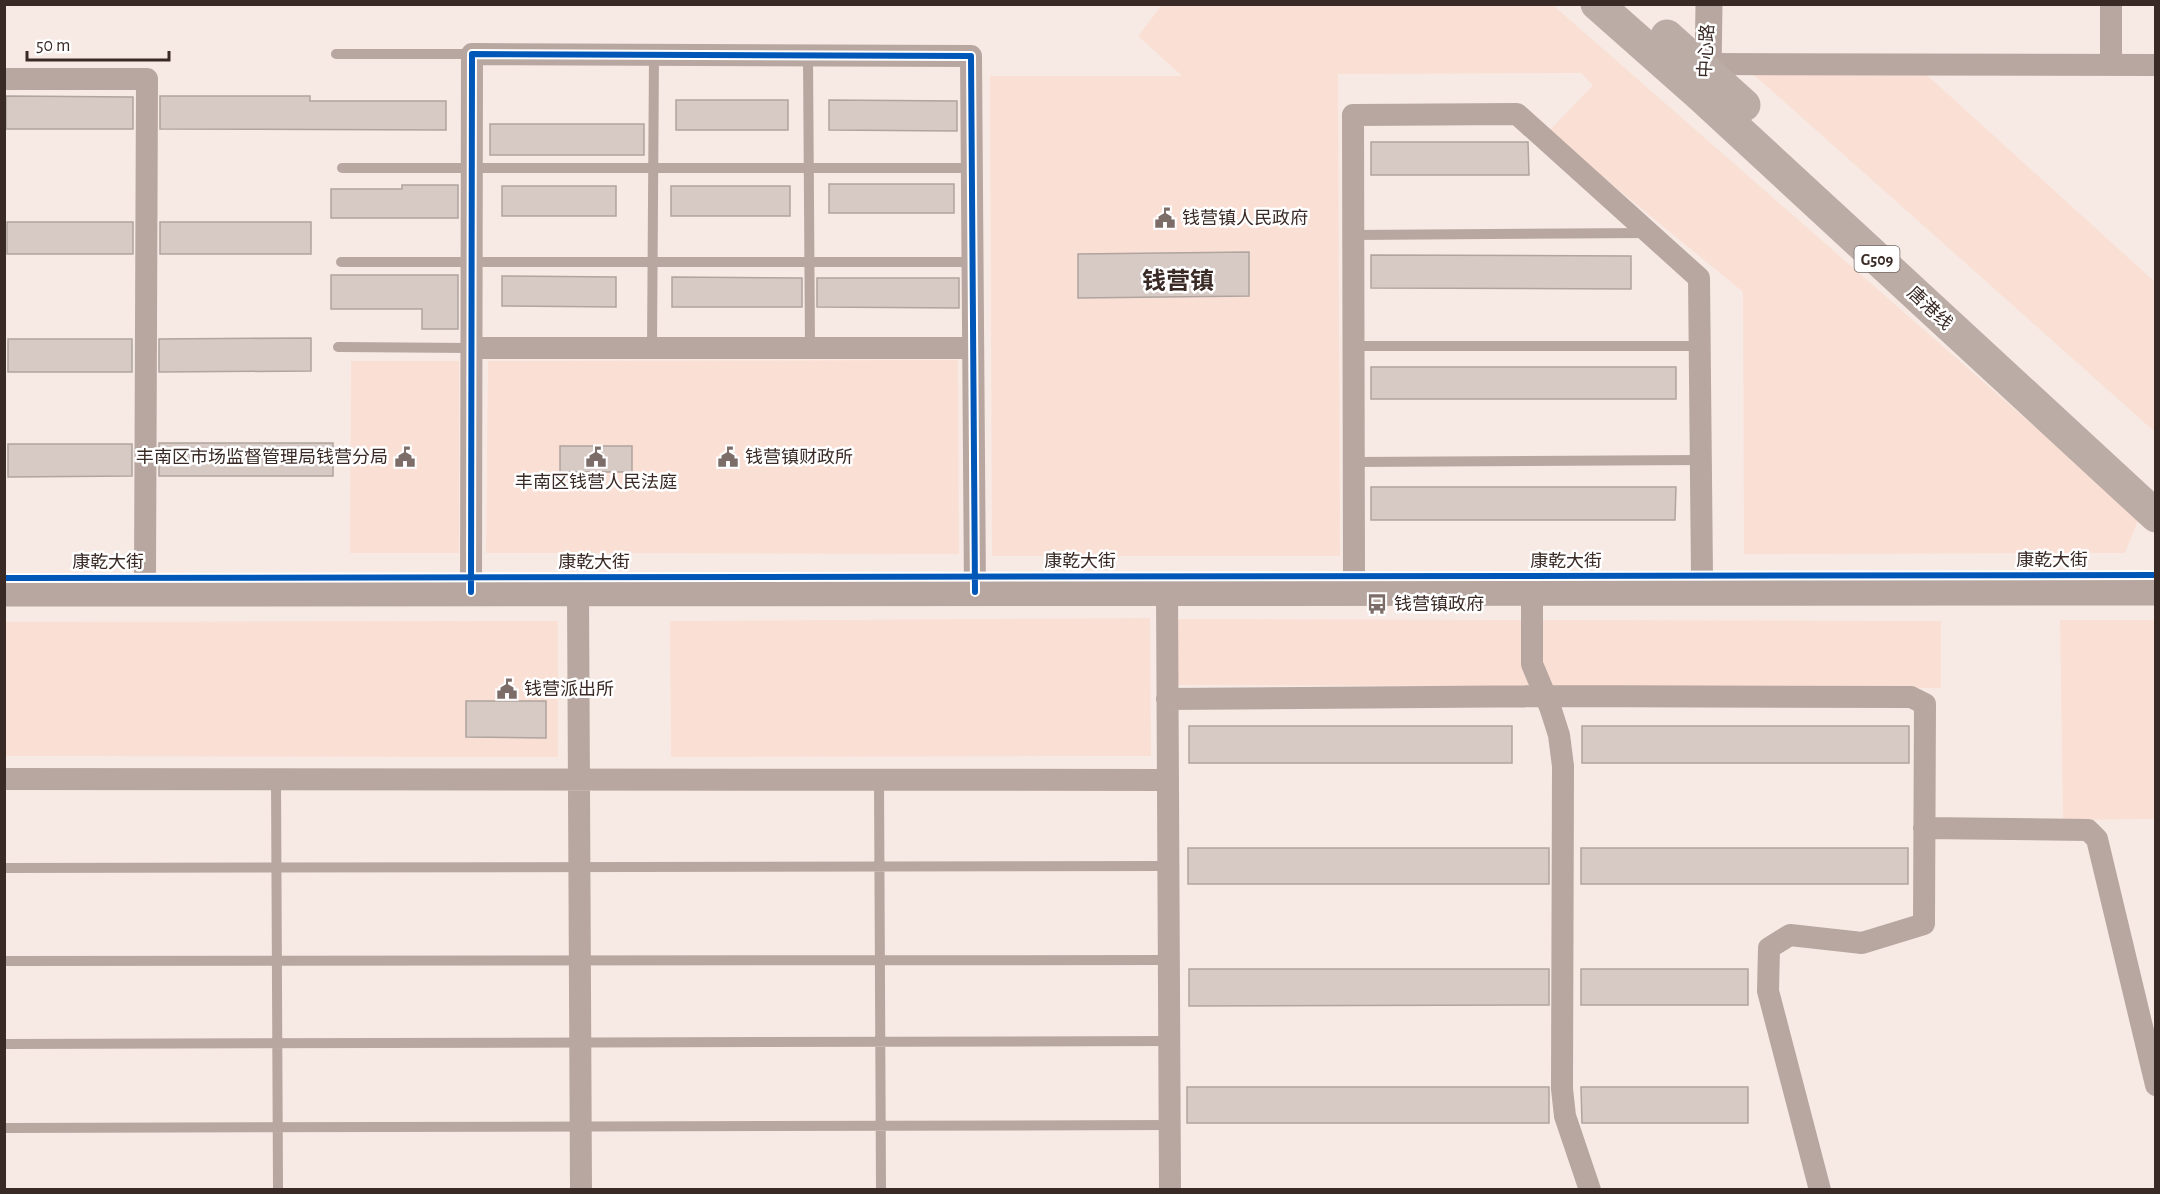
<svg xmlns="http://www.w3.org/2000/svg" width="2160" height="1194" viewBox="0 0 2160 1194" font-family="'Alegreya Sans','Noto Sans SC',sans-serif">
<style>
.built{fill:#fadfd5}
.building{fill:#d7cac5;stroke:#b0a49f;stroke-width:1.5}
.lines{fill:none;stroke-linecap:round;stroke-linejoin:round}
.service{stroke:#b8a7a0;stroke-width:10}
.minor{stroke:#b8a7a0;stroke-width:22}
.tertiary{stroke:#b8a7a0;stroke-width:27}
.trunk{stroke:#bcaca6;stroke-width:33}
.cycleway-casing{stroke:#fff;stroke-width:10}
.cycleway{stroke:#0057b8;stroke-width:6}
.labels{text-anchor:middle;stroke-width:5;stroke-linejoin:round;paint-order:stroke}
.shield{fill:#fff;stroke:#756a66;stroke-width:1.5}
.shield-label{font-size:16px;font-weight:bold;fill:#3a2a25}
.street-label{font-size:18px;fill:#3a2a25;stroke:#fff}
.poi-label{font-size:18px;fill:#3a2a25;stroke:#fff;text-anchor:start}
.district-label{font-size:24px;font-weight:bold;fill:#3a2a25;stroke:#fff}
</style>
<rect width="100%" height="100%" fill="#f7eae5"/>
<path class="built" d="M1162,5H1553L2139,518L2125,553L1744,554L1743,292L1548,132L1593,85L1581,73L1338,74L1340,556H992L990,76H1182L1138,36Z
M1753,74L1927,75L2155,282V432Z
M958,360L959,554L486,553L488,361Z
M351,361H459V553H350Z
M1150,618L1151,756L671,757L670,621Z
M1178,619L1941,621V688L1178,685Z
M2060,620H2155V819L2063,820Z
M558,621V757L5,756V622Z"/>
<path class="building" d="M6,96L133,97V129H6Z
M160,96H310V101H446V130L160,129Z
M676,100H788V130H676Z
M829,100L957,101V131L829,130Z
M490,124H644V155H490Z
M1371,142H1528L1529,175H1371Z
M829,184H954V213H829Z
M402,185H458V218H331V189H402Z
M502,186H616V216H502Z
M671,186H790V216H671Z
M7,222H133V254H7Z
M160,222H311V254H160Z
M1249,252V296L1078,298V254Z
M1371,255L1631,256V289L1371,288Z
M331,275H458V329H422V309H331Z
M502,276L616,277V307L502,306Z
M672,277L802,278V307H672Z
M817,278H959V308L817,307Z
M311,338V371L159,372V339Z
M8,339H132V372H8Z
M1371,367H1676V399H1371Z
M159,443H333V476H159Z
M8,444H132V476L8,477Z
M560,446H632V472H560Z
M1371,487H1676L1675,520H1371Z
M466,701H546V738L466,737Z
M1189,726H1512V763H1189Z
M1582,726H1909V763H1582Z
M1188,848H1549V884H1188Z
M1581,848H1908V884H1581Z
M1189,969H1549V1005L1189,1006Z
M1581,969H1748V1005H1581Z
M1187,1087H1549V1123H1187Z
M1581,1087H1748V1123H1582Z"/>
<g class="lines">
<path class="service" d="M336,54H472
M808,55L810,348
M342,168H971
M1353,235L1647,233
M341,262H972
M1353,346H1699
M338,347L471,348
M652,348L654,55
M1354,462L1701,460
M276,779L278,1190
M879,780L881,1190
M4,868L1168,866
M4,961L1169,960
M4,1044L1169,1041
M4,1128L1169,1125"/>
<path class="minor" d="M1707,64L2156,65
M2111,65V4
M4,79H147L145,577
M471,348H973
M1354,576L1353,115L1517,114L1699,278L1702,576
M1532,591V664L1550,707L1559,735L1563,766L1562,1089L1565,1116L1590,1190
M471,592L472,54L971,56L975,592
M578,592L581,1190
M1167,592L1170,1190
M1167,699L1545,696L1911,697L1925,704L1924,924L1862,943L1790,935L1769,948L1768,991L1820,1190
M4,779L1168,780
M1924,828L2088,830L2097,839L2156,1085"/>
<path class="tertiary" d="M1704,87L1708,72L1709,4
M4,593L2156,592"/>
<path class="trunk" d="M1597,4L1701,96L2156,516
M1667,36L1744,105"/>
<g class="cycleway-casing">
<path id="cycleway" d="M4,578L2156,575
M471,592L472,54L971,56L975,592"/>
</g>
<use href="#cycleway" class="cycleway"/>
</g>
<defs>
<g id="civic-bare" transform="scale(1.62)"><path d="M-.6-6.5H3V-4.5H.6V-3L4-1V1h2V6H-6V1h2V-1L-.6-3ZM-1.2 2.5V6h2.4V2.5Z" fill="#7c6d68" stroke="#fff" stroke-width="2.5" paint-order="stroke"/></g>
<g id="bus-bare" transform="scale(1.62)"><path d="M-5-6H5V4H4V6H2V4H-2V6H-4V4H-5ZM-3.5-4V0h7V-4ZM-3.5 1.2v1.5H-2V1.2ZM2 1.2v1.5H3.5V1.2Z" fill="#7c6d68" stroke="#fff" stroke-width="2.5" paint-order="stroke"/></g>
</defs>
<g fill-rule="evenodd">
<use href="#civic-bare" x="1165" y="218"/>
<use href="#civic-bare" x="405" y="457"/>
<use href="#civic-bare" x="596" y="457"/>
<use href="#civic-bare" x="728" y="457"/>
<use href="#bus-bare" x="1377" y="604"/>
<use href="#civic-bare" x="507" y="689"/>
</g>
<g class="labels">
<rect class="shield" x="1854.5" y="246" width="45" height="26" rx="4.5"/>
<g class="shield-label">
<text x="1877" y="265">G509</text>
</g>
<g class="street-label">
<text transform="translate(1706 51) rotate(-87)" y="6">中心路</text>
<text transform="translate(1930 308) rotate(43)" y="6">唐港线</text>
<text x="2052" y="566">康乾大街</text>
<text x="1080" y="567">康乾大街</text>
<text x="1566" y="567">康乾大街</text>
<text x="108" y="568">康乾大街</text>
<text x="594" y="568">康乾大街</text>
</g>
<g class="poi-label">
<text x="1182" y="224">钱营镇人民政府</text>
<text x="388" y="463" text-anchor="end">丰南区市场监督管理局钱营分局</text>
<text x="745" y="463">钱营镇财政所</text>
<text x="596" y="488" text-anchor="middle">丰南区钱营人民法庭</text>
<text x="1394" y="610">钱营镇政府</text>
<text x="524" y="695">钱营派出所</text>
</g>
<g class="district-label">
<text x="1178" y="289">钱营镇</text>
</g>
</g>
<rect width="2160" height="1194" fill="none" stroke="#3a2a25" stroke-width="12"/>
<path d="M27 51v9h142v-9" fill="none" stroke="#3a2a25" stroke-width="3"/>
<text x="36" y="51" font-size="18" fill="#3a2a25" stroke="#ffffff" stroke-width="4.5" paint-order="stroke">50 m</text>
</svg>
